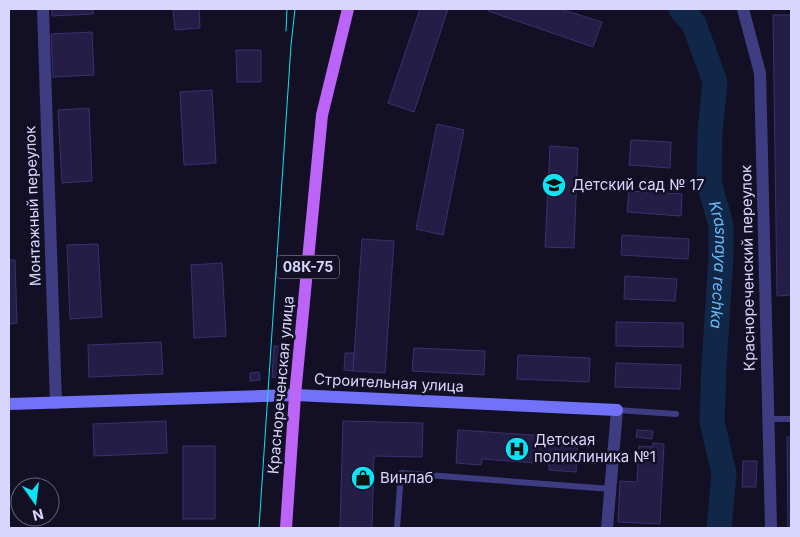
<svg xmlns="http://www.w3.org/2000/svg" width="800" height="537" viewBox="0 0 800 537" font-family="Inter,sans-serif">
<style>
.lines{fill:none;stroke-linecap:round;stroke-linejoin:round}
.river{stroke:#112748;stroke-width:25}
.building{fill:#241d45;stroke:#3b3070}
.lane{stroke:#3e3d82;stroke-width:6}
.street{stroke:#3e3d82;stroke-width:12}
.secondary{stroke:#7272f8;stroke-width:12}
.primary{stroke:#bc63f8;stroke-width:12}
.tram{stroke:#0ce3f3;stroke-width:1}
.labels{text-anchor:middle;stroke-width:5;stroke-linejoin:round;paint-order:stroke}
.shield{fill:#131025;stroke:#9e9bbc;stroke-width:1}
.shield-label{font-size:14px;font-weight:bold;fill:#d9d6fd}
.poi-label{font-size:15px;fill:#d9d6fd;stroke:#131025;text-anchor:start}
.street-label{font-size:15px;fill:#d9d6fd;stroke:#131025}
.water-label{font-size:16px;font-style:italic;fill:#69baf8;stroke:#131025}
</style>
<rect width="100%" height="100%" fill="#131025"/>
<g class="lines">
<path class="river" id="s1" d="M681,9L694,24L715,82L710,131L709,183L721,225V256L714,366L712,421L724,474L719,528"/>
</g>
<path class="building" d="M52,9H93V14L52,16Z
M199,9L200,28L175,30L173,10Z
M420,9H448L414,112L388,103Z
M489,9H560L602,22L593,47L488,11Z
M773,15H791V295L777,296Z
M92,32L94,75L53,77L51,34Z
M236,50H261V82H237Z
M212,90L216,163L184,165L180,92Z
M89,108L92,181L62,183L58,110Z
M437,124L464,130L443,235L416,229Z
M631,140L671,142L670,168L629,165Z
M550,146L578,148L574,248L545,247Z
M629,191L682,194L681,216L627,212Z
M622,235L689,239L688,259L621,255Z
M362,239L394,241L385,373L353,371Z
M98,244L102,317L70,319L67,245Z
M9,260H15L17,323L9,324Z
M222,263L226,336L194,338L191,265Z
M625,276L677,279L675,301L624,299Z
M616,322L683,323V347L616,346Z
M161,342L163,374L89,377L88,345Z
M274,346L290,347L287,378L272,377Z
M414,348L485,351L484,375L412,371Z
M345,353H354L353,371L344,370Z
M518,355L590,358L589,382L517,379Z
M616,363L681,365L680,389L615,387Z
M259,372L260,380L250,381V373Z
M166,421L167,453L94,456L93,424Z
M343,421L423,423L422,457L374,456L372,528H340Z
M458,430L578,438L576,472L549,470V464L482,459L481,465L456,463Z
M637,430L653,431L652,439L636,437Z
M787,437H791V528H788Z
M653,443L664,444L660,524L618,522L620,481L637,482L639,446L652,447Z
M183,446H215V519H183Z
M743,461H757L756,487H742Z"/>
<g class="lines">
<path class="lane" d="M617,410L676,414
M768,419H791
M397,528L401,473L611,489"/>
<path class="street" d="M43,9L56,403
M743,9L760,73L771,528
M607,528L617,410"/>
<path class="secondary" d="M9,404L295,395L617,410"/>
<path class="primary" d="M286,528L295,395L322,115L348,9"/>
<path class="tram" d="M286,31L287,9
M259,528L291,45L295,9"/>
</g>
<defs>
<g id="school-disc" transform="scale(1.25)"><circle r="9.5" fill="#0ce3f3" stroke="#131025"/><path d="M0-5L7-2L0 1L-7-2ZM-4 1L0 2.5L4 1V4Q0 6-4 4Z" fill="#111"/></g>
<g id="hospital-disc" transform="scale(1.25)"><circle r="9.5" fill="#0ce3f3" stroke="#131025"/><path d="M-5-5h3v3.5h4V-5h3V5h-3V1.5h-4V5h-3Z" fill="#111"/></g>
<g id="shop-disc" transform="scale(1.25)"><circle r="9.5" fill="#0ce3f3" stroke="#131025"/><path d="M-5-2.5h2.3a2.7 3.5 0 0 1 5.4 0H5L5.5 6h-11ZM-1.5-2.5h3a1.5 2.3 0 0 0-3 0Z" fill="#111"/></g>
</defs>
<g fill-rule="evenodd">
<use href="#school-disc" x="554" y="185"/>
<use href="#hospital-disc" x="517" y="449"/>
<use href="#shop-disc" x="363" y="478"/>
</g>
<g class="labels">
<rect class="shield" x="277" y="255.5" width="62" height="23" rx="4"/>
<g class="shield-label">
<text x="308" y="272">08К-75</text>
</g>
<g class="poi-label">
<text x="572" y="190">Детский сад № 17</text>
<text x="534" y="445">Детская<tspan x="534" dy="17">поликлиника №1</tspan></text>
<text x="380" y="483">Винлаб</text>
</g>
<g class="street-label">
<text transform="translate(33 206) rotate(-92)" y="5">Монтажный переулок</text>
<text transform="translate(748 268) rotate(-91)" y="5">Краснореченский переулок</text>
<text transform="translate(389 383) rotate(3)" y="5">Строительная улица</text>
<text transform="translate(281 385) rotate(-85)" y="5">Краснореченская улица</text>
</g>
<g class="water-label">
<text dy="6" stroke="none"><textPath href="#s1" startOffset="266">Krasnaya rechka</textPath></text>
</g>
</g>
<rect width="800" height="537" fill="none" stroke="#d9d6fd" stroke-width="20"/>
<g transform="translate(35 502) rotate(166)"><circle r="24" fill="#131025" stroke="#625f7b"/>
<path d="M0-4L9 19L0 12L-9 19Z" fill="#0ce3f3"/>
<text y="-8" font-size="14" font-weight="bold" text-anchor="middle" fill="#d9d6fd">N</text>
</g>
</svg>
